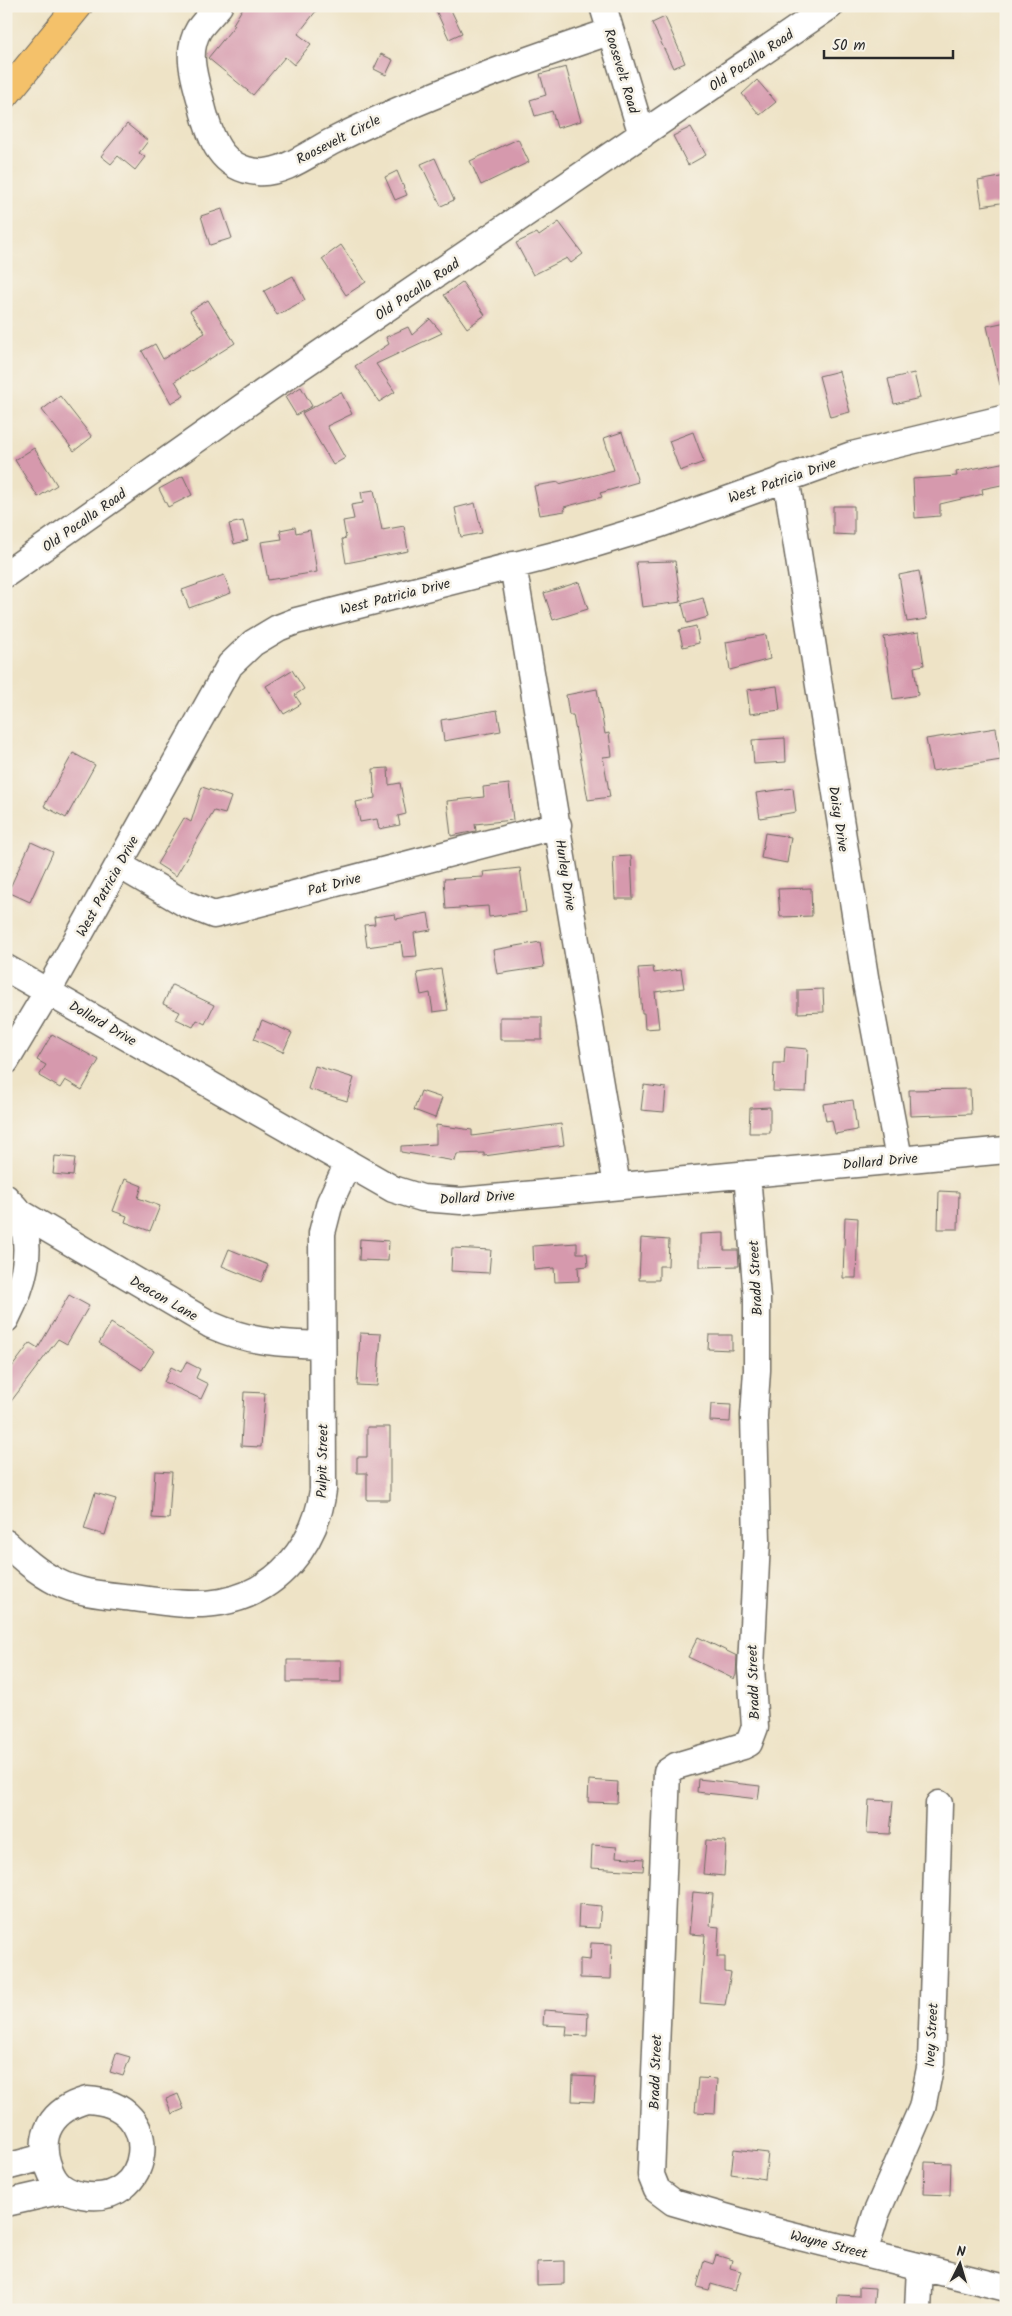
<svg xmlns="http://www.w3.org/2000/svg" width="1012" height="2316" viewBox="0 0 1012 2316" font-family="Kalam,sans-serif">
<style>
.building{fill:#d699ad}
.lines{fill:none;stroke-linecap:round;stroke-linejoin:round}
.minor-casing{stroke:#6f6b61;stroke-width:29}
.major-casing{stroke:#6f6b61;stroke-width:30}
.minor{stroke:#fff;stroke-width:26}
.major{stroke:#f4c16b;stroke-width:28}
.labels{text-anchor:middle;stroke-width:5;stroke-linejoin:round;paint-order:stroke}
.street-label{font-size:14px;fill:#2b2b2b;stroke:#f7f3e8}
</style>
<rect width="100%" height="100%" fill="#f7f3e8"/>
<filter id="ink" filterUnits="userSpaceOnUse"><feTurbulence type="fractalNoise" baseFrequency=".02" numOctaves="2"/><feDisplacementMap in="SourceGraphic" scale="10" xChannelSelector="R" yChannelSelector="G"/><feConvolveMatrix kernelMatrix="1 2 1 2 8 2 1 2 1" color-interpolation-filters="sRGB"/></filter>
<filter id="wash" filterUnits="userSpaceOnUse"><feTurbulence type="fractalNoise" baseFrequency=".0096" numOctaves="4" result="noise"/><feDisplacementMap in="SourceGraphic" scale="20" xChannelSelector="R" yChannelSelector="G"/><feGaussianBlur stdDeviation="1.12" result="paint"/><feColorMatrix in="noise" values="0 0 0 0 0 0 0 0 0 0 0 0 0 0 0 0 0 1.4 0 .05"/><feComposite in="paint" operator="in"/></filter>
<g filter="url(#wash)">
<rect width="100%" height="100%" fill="#eee3c6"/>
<g id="blocks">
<path class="building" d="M244,6H320L298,34L311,44L294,65L285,57L253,95L208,58L235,25L233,24Z
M434,6H449L462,33L449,39Z
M665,17L685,63L673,68L652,23Z
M381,54L393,60L386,75L374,69Z
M566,67L581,121L557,128L552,111L535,116L530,100L546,95L540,74Z
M757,80L776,102L760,115L742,94Z
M127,124L148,141L139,153L145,157L135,170L118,156L111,164L101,156Z
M691,127L706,155L688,165L673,136Z
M518,139L529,162L481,185L470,161Z
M435,158L454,200L441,206L421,164Z
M397,171L407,195L395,200L385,177Z
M1006,176V202L982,206L978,181Z
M222,209L232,238L210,245L201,216Z
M559,222L583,254L571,263L567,258L533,275L516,243L537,233L539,236Z
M341,245L366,282L346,295L322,259Z
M293,276L305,300L277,315L264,291Z
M462,282L485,315L467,328L444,295Z
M208,300L235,343L175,381L184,396L171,403L142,351L155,344L163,359L205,333L190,311Z
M430,319L442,333L376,364L395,392L379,402L355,366L389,344L386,337L408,327L412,335Z
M1006,322V384L1000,385L987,326Z
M839,371L850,412L830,417L819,376Z
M914,373L920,398L894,404L888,379Z
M301,387L312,406L296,415L285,397Z
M341,392L352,414L327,426L345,458L333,465L302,413Z
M60,396L92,437L74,451L42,410Z
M622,432L638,482L600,493L602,497L564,507L565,511L540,515L534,486L559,482V484L614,470L604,438Z
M693,432L704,462L680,471L669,441Z
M34,448L57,485L38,497L15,460Z
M1006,462V484L982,489L983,494L940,504V516L915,518L913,479L957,476L956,472Z
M183,476L192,495L168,507L159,489Z
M374,490L382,530L404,526L408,551L346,563L342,539L346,538L343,521L354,519L351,505L363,503L361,492Z
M475,503L482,533L461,537L455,508Z
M833,506H854V535L833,534Z
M243,521L248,540L234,544L229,524Z
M295,527L296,533L310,530L317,572L268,580L261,542L282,539L280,530Z
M675,561L681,602L642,607L636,562Z
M919,571L927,619L907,622L899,575Z
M224,575L231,593L189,608L182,590Z
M579,582L588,609L553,620L544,593Z
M703,598L708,617L687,623L682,604Z
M696,626L699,643L683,647L679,630Z
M919,632L924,665L914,667L918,695L893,699L884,637Z
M766,635L770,659L730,670L726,642Z
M292,670L304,689L295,695L301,704L284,714L266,686Z
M777,686L780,710L750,714L747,690Z
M597,689L605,734L609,733L612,756L603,757L610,797L588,800L573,715H569L566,695Z
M497,710L501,731L444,741L441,720Z
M996,728L1001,760L932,771L926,739Z
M785,738L786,762L754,764L752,740Z
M73,753L95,765L66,818L44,806Z
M388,768L389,785L400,783L406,814L398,816L400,825L379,829L377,819L360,822L356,802L375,798L373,769Z
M509,784L513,820L475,824L476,831L451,836L447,801L484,797L483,787Z
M202,787L231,797L225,814L214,811L176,876L157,864L184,818L191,822Z
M793,788L796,812L760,818L756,793Z
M765,833L791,837L787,863L761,858Z
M31,842L53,852L30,902L8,892Z
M631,856L633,899H615L613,857Z
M520,868L526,912L489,917L488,906L446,909L444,879L484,877L483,872Z
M811,888L812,916L780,917L778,889Z
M428,913L431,930L414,933L417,956L403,957L401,942L367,947L364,925L375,924L374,917L395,914L396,919Z
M540,942L544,967L497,974L493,950Z
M653,967L654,973L681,969L684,988L655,992L659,1028L645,1029L644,1013H642L638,968Z
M441,969L448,1010L433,1012L430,993L421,995L417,973Z
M172,985L214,1005L205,1024L197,1020L193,1027L176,1019L180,1012L163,1004Z
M823,989L824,1012L798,1013V990Z
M500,1017H542V1040H500Z
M262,1020L292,1033L283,1052L254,1039Z
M52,1034L99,1060L82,1090L65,1080L60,1088L39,1076L46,1065L37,1060Z
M785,1047L808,1049L806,1092L773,1091L774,1063H784Z
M315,1066L354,1078L347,1101L308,1089Z
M644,1085L666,1088L664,1112L641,1110Z
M970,1089L971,1114L910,1116L909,1090Z
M421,1091L442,1098L435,1118L414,1110Z
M853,1100L857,1130L835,1134L832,1120L826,1121L823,1104Z
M770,1107V1133H749L750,1108Z
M561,1124L564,1145L484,1156V1153L457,1154L455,1161L401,1152V1146L436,1144V1125L472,1130V1136Z
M55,1156L75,1158L73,1176L53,1174Z
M125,1179L142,1186L138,1198L160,1206L150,1231L125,1222L127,1216L113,1211Z
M939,1191L959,1192L958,1229H938Z
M845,1217L858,1218L856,1278H843Z
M724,1233V1250H738L739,1266L700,1267V1234Z
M641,1238L669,1240L668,1266H659V1280H639Z
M360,1239L389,1241L388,1261L359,1260Z
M577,1243V1253H587L588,1266L578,1267L579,1281L555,1282L554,1268L534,1270L533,1246Z
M452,1248L491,1250L489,1273L451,1271Z
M229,1249L268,1265L261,1282L222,1266Z
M69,1295L89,1306L67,1344L58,1339L6,1408V1375L30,1343L38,1348Z
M111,1323L154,1351L142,1370L99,1343Z
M360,1333L381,1334L377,1386L357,1385Z
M709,1335H732V1350L708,1349Z
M186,1362L200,1369L196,1378L208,1384L201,1399L164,1382L171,1367L181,1372Z
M244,1392L265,1393L261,1447L241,1446Z
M711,1404L731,1405L730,1422L710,1421Z
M367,1427H390V1500H367V1473H357V1457H367Z
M155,1471L172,1472L169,1519L152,1518Z
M95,1493L116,1499L105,1535L84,1529Z
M698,1637L737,1656L736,1675L734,1679L688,1657Z
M287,1660H341V1682H287Z
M698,1779L760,1786L758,1799L697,1792Z
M589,1780L618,1782L617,1803L588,1802Z
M869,1800L893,1801L890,1834L867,1833Z
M706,1840L726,1841L724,1876L703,1874Z
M592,1845L617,1847L616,1857L644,1859L643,1871L591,1868Z
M693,1892L713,1894L710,1926L719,1927L717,1957H725V1972L731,1973L725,2005L700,2003L705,1935L689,1934Z
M579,1904L601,1906L599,1928L578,1927Z
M591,1943L612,1944L611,1979L580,1978V1959L590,1960Z
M544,2010L588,2013L587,2036L566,2035L567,2026L543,2025Z
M116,2053L130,2057L123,2076L110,2072Z
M573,2076L596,2077L594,2102L572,2101Z
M698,2078L717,2079L715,2113L695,2112Z
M178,2094L184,2109L172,2114L166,2099Z
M734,2149L768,2153L765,2179L731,2174Z
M925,2162L951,2163L950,2195L924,2194Z
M716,2255L732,2260L730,2268L741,2271L735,2291L711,2284L709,2290L697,2287L704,2261L713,2264Z
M564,2261V2284L537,2285V2262Z
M859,2287L875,2288L873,2310H837L838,2295L859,2296Z"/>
</g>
</g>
<g filter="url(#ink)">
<use href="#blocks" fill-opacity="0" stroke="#6f6b61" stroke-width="1"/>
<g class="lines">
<g class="minor-casing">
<path id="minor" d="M219,6C212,14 205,21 199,29C184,53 196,82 202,106C210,138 221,169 258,172C283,174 310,153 331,142C420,97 514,64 609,32
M603,6L642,135
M786,477L866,983L899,1159
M513,565L617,1186
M6,574L268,389L830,6
M119,865L186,904L214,915L558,825
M6,968L393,1189L422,1198L461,1201L1006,1150
M6,1061L48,991L230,665L253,643L278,628L296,621L574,550L660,524L852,455L1006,418
M747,1174L757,1298V1370L754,1416L757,1541L751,1668L755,1727L749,1743L743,1746L676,1766L667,1772L651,2175L657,2190L673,2202L756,2226L1006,2288
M6,1198C10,1203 17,1208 19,1213C35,1249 23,1286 6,1319
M19,1212L211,1325C252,1343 278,1343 322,1345
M6,1543C22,1558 37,1572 57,1582C80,1594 109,1595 134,1598C162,1602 193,1607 221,1602C278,1592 316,1544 323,1490L322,1233L330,1202L348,1163
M87,2100C169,2103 151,2209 82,2195C65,2192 55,2185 49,2168C36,2134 53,2109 87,2100Z
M6,2167L44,2157
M6,2203L63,2190
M864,2253L876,2214L922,2108L931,2063L939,1804
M918,2310L920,2267"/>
</g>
<g class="major-casing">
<path id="major" d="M6,94L78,6"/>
</g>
<use href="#minor" class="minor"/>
<use href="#major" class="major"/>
</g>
</g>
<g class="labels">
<g class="street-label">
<text transform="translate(751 60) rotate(-34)" y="5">Old Pocalla Road</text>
<text transform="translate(622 71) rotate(73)" y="5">Roosevelt Road</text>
<text transform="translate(338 139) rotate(-27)" y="5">Roosevelt Circle</text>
<text transform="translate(417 289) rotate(-34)" y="5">Old Pocalla Road</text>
<text transform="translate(782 480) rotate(-19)" y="5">West Patricia Drive</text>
<text transform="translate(84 520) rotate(-35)" y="5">Old Pocalla Road</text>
<text transform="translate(395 596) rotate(-14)" y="5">West Patricia Drive</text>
<text transform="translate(839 819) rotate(81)" y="5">Daisy Drive</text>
<text transform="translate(566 875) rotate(81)" y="5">Hurley Drive</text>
<text transform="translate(334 884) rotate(-15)" y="5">Pat Drive</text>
<text transform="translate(107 886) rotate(-61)" y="5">West Patricia Drive</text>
<text transform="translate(103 1023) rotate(30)" y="5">Dollard Drive</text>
<text transform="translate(880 1161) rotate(-5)" y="5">Dollard Drive</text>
<text transform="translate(477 1197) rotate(-3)" y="5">Dollard Drive</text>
<text transform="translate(755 1278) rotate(-93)" y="5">Bradd Street</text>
<text transform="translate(164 1298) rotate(30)" y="5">Deacon Lane</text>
<text transform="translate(322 1461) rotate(-89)" y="5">Pulpit Street</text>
<text transform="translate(753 1682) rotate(-92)" y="5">Bradd Street</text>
<text transform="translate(931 2035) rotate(-87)" y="5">Ivey Street</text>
<text transform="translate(655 2072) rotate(-88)" y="5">Bradd Street</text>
<text transform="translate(829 2244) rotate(14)" y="5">Wayne Street</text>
</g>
</g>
<rect width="1012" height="2316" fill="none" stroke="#f7f3e8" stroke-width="25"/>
<g transform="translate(960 2264) rotate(5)" stroke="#f7f3e8" stroke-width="4" paint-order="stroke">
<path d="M0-4L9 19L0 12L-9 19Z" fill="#2b2b2b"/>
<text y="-8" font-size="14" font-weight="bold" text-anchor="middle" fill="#2b2b2b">N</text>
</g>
<path d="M824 50v8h129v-8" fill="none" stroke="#2b2b2b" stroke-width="2.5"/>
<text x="832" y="50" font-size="15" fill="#2b2b2b" stroke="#f7f3e8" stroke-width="4" paint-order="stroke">50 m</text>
</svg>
